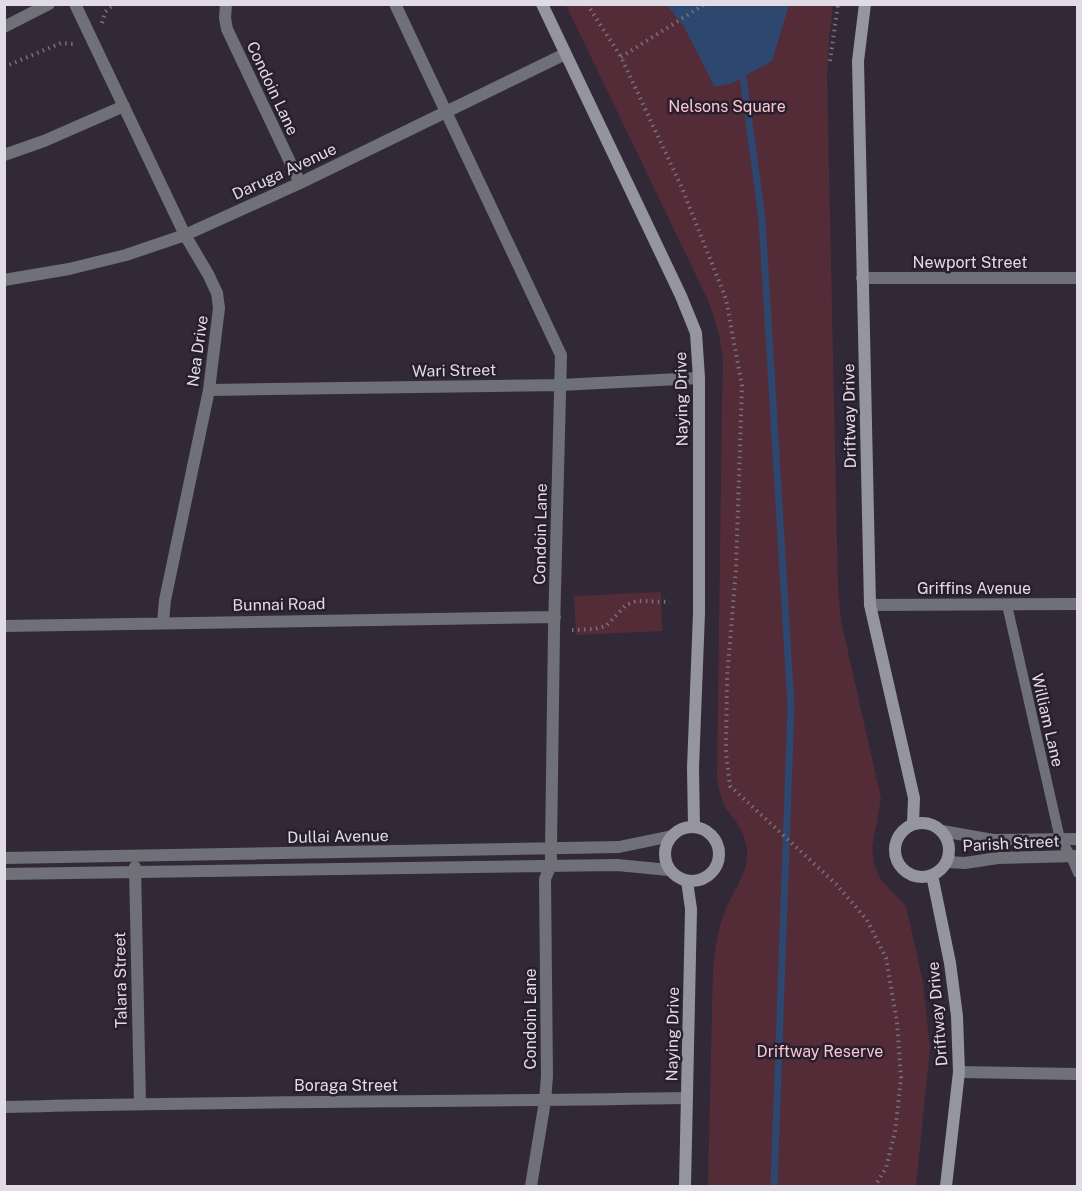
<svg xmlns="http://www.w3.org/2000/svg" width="1082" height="1191" viewBox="0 0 1082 1191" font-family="'Public Sans',sans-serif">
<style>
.green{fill:#542c37}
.water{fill:#2d476f}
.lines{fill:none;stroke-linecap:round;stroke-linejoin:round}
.stream{stroke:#2d476f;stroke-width:7}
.path{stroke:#78717d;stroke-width:4;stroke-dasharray:1.5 4.5;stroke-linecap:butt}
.lane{stroke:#6f7078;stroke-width:10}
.street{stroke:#6f7078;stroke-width:12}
.secondary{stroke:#9595a2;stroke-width:12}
.labels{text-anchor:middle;stroke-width:5;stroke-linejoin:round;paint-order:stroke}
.street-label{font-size:16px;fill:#e0dbe4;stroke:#271f2d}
.park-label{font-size:16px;fill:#fbc6d2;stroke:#271f2d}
</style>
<rect width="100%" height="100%" fill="#312937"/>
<path class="green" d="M566,5H833L829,40L827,77L838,589L841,621L881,798L872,848L874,864L881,880L906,906L923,983L930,1049L916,1186H708L713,969C715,950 717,932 724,914C731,893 749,874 747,850C746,839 741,828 735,820C731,815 726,810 724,805C720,796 719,787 717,778L722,406C722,392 723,377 723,363C722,341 715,318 707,298Z
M661,592L662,631L576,635L574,596Z"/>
<path class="water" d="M667,5L789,4V5L772,61L743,77L733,83L715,87L684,27Z"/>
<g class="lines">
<path class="stream" d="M743,77L762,219L791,707L774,1186"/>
<path class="path" d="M587,4L621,57L682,188L726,299L742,386L736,569L727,678L726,753L730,786L836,884L867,920L886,958L897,1022L901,1078L895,1132L886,1168L875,1186
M102,23L105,12L114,4
M621,57L705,4
M830,61L838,4
M4,67L61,43L74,44L77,43
M572,630L594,629L606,626L626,605L636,601L670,602"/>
<path class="lane" d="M1007,605L1060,839L1071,856L1078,873"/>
<path class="street" d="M75,4L185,235L208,274L217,293L219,308L209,390L165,600L163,622
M226,4L225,18L227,29L300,183
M395,4L561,355L554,630L551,849V865L545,879L547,1076L545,1101L531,1186
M4,27L49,4
M4,155L44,141L124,106
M862,278H1078
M4,280L69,269L126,255L185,235L300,183L565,54
M209,390L560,385L699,378
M870,605L1078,604
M4,626L555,617
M942,831L993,840L1078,839
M4,858L619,847L672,836
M947,862L965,863L998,858L1078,856
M135,867L140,1103
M4,874L617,865L669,870
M959,1072L1078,1074
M4,1107C232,1101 460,1102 687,1098"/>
<path class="secondary" d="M542,4L681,296L696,333L699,378V613L693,768L694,827
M865,4L858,61L870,605L914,798L913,823
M895 850a27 27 0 1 1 54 0a27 27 0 1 1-54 0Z
M665 854a27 27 0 1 1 54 0a27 27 0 1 1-54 0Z
M932,875L950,963L957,1016L959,1072L946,1186
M685,1186L691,909L687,881"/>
</g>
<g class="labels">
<g class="street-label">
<text transform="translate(273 88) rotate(65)" y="6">Condoin Lane</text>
<text transform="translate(284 171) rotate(-25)" y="6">Daruga Avenue</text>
<text x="970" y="268">Newport Street</text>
<text transform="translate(197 351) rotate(-82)" y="6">Nea Drive</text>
<text transform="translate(454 370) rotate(-1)" y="6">Wari Street</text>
<text transform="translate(681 399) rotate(-91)" y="6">Naying Drive</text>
<text transform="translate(849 416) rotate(-91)" y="6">Driftway Drive</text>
<text transform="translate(540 534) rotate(-89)" y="6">Condoin Lane</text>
<text x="974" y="594">Griffins Avenue</text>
<text transform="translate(279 604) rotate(-1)" y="6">Bunnai Road</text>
<text transform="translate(1048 720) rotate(77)" y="6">William Lane</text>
<text transform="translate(338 836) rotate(-1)" y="6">Dullai Avenue</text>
<text transform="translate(1011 843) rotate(-3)" y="6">Parish Street</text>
<text transform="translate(120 980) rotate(-91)" y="6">Talara Street</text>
<text transform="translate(937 1014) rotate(-95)" y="6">Driftway Drive</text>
<text transform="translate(530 1019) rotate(-90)" y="6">Condoin Lane</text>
<text transform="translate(672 1034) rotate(-89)" y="6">Naying Drive</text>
<text x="346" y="1091">Boraga Street</text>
</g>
<g class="park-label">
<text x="727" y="112">Nelsons Square</text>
<text x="820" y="1057">Driftway Reserve</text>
</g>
</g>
<rect width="1082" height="1191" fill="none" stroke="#e0dbe4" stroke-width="12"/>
</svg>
